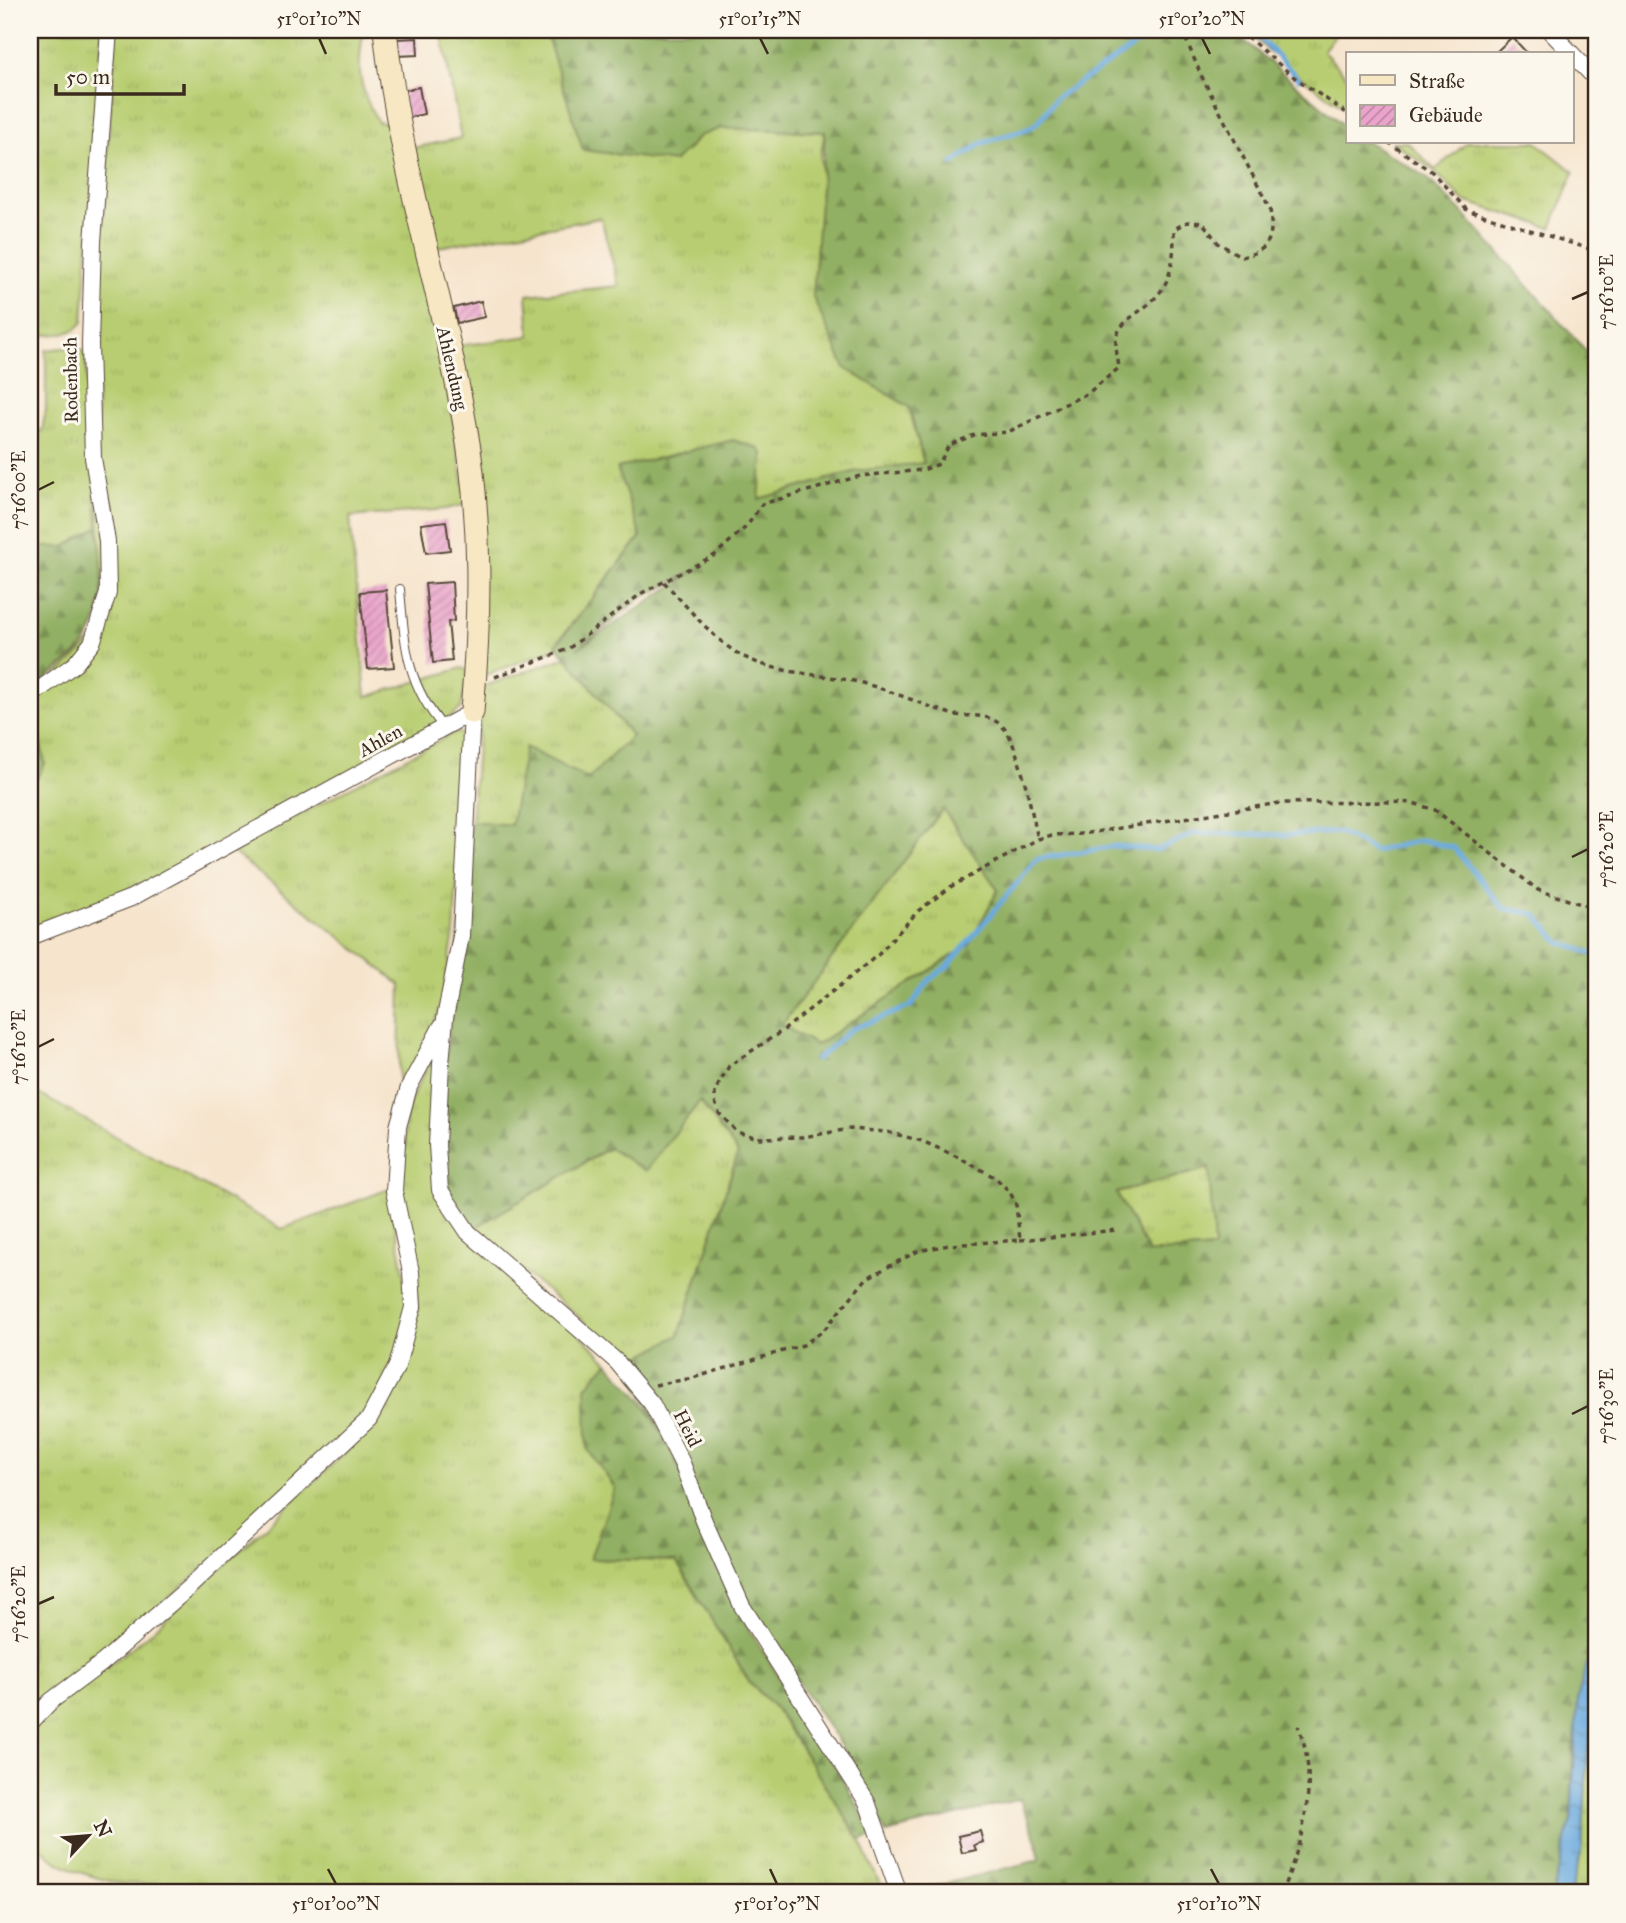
<svg xmlns="http://www.w3.org/2000/svg" width="1626" height="1923" viewBox="0 0 1626 1923" font-family="'IM FELL Great Primer',serif">
<style>
.grass{fill:url(#grass-tufts);stroke:#7a7c48;stroke-width:2}
.forest{fill:url(#forest-firs);stroke:#666d40;stroke-width:2;fill-rule:evenodd}
.water{fill:url(#water-ripples);stroke:#536a7e;stroke-width:2}
.lines{fill:none;stroke-linecap:round;stroke-linejoin:round}
.stream{stroke:#6baade;stroke-width:5}
.building{fill:url(#building-hatch)}
.lane-casing{stroke:#574638;stroke-width:10}
.street-casing{stroke:#574638;stroke-width:18}
.secondary-casing{stroke:#574638;stroke-width:25}
.path{stroke:#574638;stroke-width:3.5;stroke-dasharray:5 5;stroke-linecap:butt}
.lane{stroke:#fff;stroke-width:8}
.street{stroke:#fff;stroke-width:16}
.secondary{stroke:#f7e8c3;stroke-width:23}
.ticks{fill:none;stroke:#3b2a1e;stroke-width:2.5}
.labels{text-anchor:middle;stroke-width:6;stroke-linejoin:round;paint-order:stroke}
.street-label{font-size:19px;fill:#3b2a1e;stroke:#fbf7ec}
.neatline{fill:none;stroke:#3b2a1e;stroke-width:2.5}
.ticks-label{font-size:18px;text-anchor:middle;fill:#3b2a1e}
</style>
<defs>
<pattern id="grass-tufts" width="24" height="20" patternUnits="userSpaceOnUse" patternTransform="scale(1.75)"><rect width="24" height="20" fill="#b8cd71"/><path d="M3 7l-1-3M5 7V3M7 7l1-3M15 17l-1-3M17 17v-4M19 17l1-3" fill="none" stroke="#9fb061"/></pattern>
<pattern id="forest-firs" width="22" height="20" patternUnits="userSpaceOnUse" patternTransform="scale(1.75)"><rect width="22" height="20" fill="#92b063"/><path d="M5 1l3.5 6h-7zM16 11l3.5 6h-7z" fill="#788f51"/></pattern>
<pattern id="water-ripples" width="26" height="14" patternUnits="userSpaceOnUse" patternTransform="scale(1.75)"><rect width="26" height="14" fill="#6baade"/><path d="M2 4q2-2 4 0t4 0M15 11q2-2 4 0t4 0" fill="none" stroke="#598bb3"/></pattern>
<pattern id="building-hatch" width="6" height="6" patternUnits="userSpaceOnUse" patternTransform="scale(1.75)"><rect width="6" height="6" fill="#eaa3cb"/><path d="M-1 1l2-2M0 6l6-6M5 7l2-2" fill="none" stroke="#bf85a4"/></pattern>
</defs>
<rect width="100%" height="100%" fill="#fbf7ec"/>
<filter id="ink" filterUnits="userSpaceOnUse"><feTurbulence type="fractalNoise" baseFrequency=".0143" numOctaves="2"/><feDisplacementMap in="SourceGraphic" scale="14" xChannelSelector="R" yChannelSelector="G"/><feConvolveMatrix kernelMatrix="1 2 1 2 8 2 1 2 1" color-interpolation-filters="sRGB"/></filter>
<filter id="wash" filterUnits="userSpaceOnUse"><feTurbulence type="fractalNoise" baseFrequency=".00686" numOctaves="4" result="noise"/><feDisplacementMap in="SourceGraphic" scale="28" xChannelSelector="R" yChannelSelector="G"/><feGaussianBlur stdDeviation="1.57" result="paint"/><feColorMatrix in="noise" values="0 0 0 0 0 0 0 0 0 0 0 0 0 0 0 0 0 1.4 0 .05"/><feComposite in="paint" operator="in"/></filter>
<g filter="url(#wash)">
<rect width="100%" height="100%" fill="#f6e4cc"/>
<path class="grass" d="M30,30H102L83,322C72,337 53,334 37,335L39,257L30,258Z
M116,30H379L363,33C357,70 358,88 378,122L390,124L441,349L467,504L446,509L350,517L366,697L462,668L469,671L461,708L439,727L130,893L30,932V791L45,763L38,732L30,724V700L103,631L97,450V302Z
M441,30H545L687,151L699,136L721,128L825,132L820,157L845,368L909,407L924,464L857,471L759,499L618,468L641,536L556,644L557,648L483,676L457,346L530,336L527,295L619,286L601,218L432,248L408,149L461,138Z
M1244,30H1339L1323,51L1348,78V110L1296,74Z
M1393,142H1407L1435,170L1468,142H1536L1574,172L1551,228L1464,201L1434,171Z
M73,347L82,350L85,357L98,527L64,547H30V428L34,433L42,431L46,410V350Z
M567,657L633,736L588,779L511,825L471,821L482,687Z
M455,732L462,734L464,741L454,934L441,1007L398,1104L401,985L231,851Z
M943,809L998,890L969,945L816,1045L781,1025Z
M429,1064L436,1067V1193L608,1362L587,1448L615,1488L591,1558L676,1561L750,1683L776,1709L860,1840L884,1893H345L118,1883C87,1876 39,1863 30,1827C25,1806 30,1751 30,1727L148,1635L371,1429L404,1368L418,1307L400,1194L407,1107Z
M30,1089L282,1229L389,1189L410,1306L395,1364L366,1419L226,1549L30,1715Z
M700,1101L738,1153L679,1335L627,1364L576,1314L471,1230L610,1148L646,1171Z
M1210,1168L1215,1248L1149,1253L1116,1193Z
M1596,1698V1893H1570L1582,1850L1588,1749Z
M112,1888L234,1893H106Z"/>
<path class="forest" d="M545,30H1232L1348,129V142H1368L1426,177L1462,212L1596,362V380L1592,386L1596,385V1631L1589,1653L1573,1748L1571,1820L1553,1893H909L1039,1860L1037,1841L1020,1799L886,1833L850,1760L755,1616L627,1364L679,1335L738,1153L700,1101L646,1171L609,1148L471,1230L444,1189V1075L471,821L511,825L525,747L588,779L632,736L556,645L641,536L617,468L733,440L758,448L763,453L759,499L857,471L924,463L909,407L845,368L813,297L825,132L721,128L699,136L674,162L583,150ZM690,573V574L577,649L641,598ZM943,809L998,890L969,945L816,1045L782,1025ZM1209,1168L1214,1248L1149,1253L1116,1193Z
M98,527C104,568 110,621 77,653C62,667 45,679 30,692V547H64Z
M30,724L38,732L45,763L30,791Z
M608,1362C620,1377 635,1391 646,1407C686,1465 700,1538 733,1600C777,1681 833,1754 874,1836L860,1840L776,1709L750,1683L676,1561L590,1559L615,1488L587,1448L586,1387Z"/>
<path class="water" d="M1596,1631V1698L1588,1749L1582,1850L1570,1893H1553L1571,1820L1578,1696Z"/>
<g class="lines">
<path class="stream" d="M1252,30L1299,79
M953,163L982,143L1030,128L1039,121L1056,98L1159,30
M816,1060L850,1030L911,1006L929,980L949,965L1037,859L1116,846L1157,850L1195,833L1287,835L1338,832L1375,851L1422,840L1454,848L1503,908L1535,914L1560,942L1596,955"/>
</g>
<g id="blocks">
<path class="building" d="M1512,37L1528,54H1494Z
M417,38L418,55L397,56L396,39Z
M419,87L424,114L406,118L401,91Z
M481,301L485,317L457,323L454,308Z
M446,521L450,550L426,553L421,524Z
M452,582L454,621L448,622L452,661L433,663L425,584Z
M386,590L394,667L368,669L360,592Z
M980,1831L983,1842L974,1845L976,1850L962,1853L958,1836Z
M30,1868L37,1875L32,1880L41,1889L37,1893H30Z"/>
</g>
</g>
<g filter="url(#ink)">
<use href="#blocks" fill-opacity="0" stroke="#574638" stroke-width="2"/>
<g class="lines">
<g class="lane-casing">
<path id="lane" d="M400,589C405,646 406,684 445,729"/>
</g>
<g class="street-casing">
<path id="street" d="M1549,30L1596,79
M30,696L75,664L92,643L108,593L107,541L93,458L90,344L93,242L109,30
M472,712L461,936L445,1018L441,1064L437,1145L440,1190L468,1232L617,1362L652,1404L682,1463L704,1521L742,1606L867,1802L899,1893
M30,937L131,898L472,712
M30,1723L51,1701L102,1663L186,1590L369,1419L397,1366L413,1307L411,1272L394,1191L398,1127L409,1087L441,1027"/>
</g>
<g class="secondary-casing">
<path id="secondary" d="M385,30C399,165 442,292 465,425C482,519 480,617 472,712"/>
</g>
<path class="path" d="M1239,30L1294,77L1348,114
M1388,142L1432,172L1467,210L1596,251
M664,582C687,606 709,635 737,653C773,675 822,673 862,683C892,691 919,703 948,713C966,720 985,709 1003,727C1019,743 1032,815 1038,839
M495,677L568,649L642,593L715,555L747,526L762,504L860,476L923,470L939,464L949,445L974,435L1008,432L1088,393L1119,368C1118,358 1114,344 1117,335C1124,318 1140,313 1152,301C1173,282 1174,256 1174,229L1187,222L1203,223L1218,243L1242,257C1272,250 1273,236 1270,209L1201,75L1182,30
M1020,1240L1117,1230
M655,1385L693,1378L803,1345L823,1331L867,1278L918,1251L949,1245L1020,1240L1016,1205L1010,1192L996,1178L960,1158L922,1141L887,1132L850,1129L803,1137L758,1138L737,1132L719,1113L715,1102V1091L729,1066L785,1029L843,983L879,954L918,911L952,886L1038,839L1052,835L1082,834L1280,803L1391,802L1413,803L1435,810L1538,890L1596,909
M1281,1893C1303,1843 1320,1778 1298,1726"/>
<use href="#lane" class="lane"/>
<use href="#street" class="street"/>
<use href="#secondary" class="secondary"/>
</g>
</g>
<path class="ticks" d="M319,38L326,54M760,38L768,54M1202,38L1210,54M1572,299L1588,292M38,490L54,482M1572,857L1588,849M38,1047L54,1039M1572,1414L1588,1406M38,1604L54,1597M328,1869L336,1884M770,1869L777,1884M1211,1869L1219,1884"/>
<g class="labels">
<g class="street-label">
<text transform="translate(453 368) rotate(77)" y="7">Ahlendung</text>
<text transform="translate(70 380) rotate(-91)" y="7">Rodenbach</text>
<text transform="translate(380 740) rotate(-29)" y="7">Ahlen</text>
<text transform="translate(688 1428) rotate(63)" y="7">Heid</text>
</g>
</g>
<rect width="1626" height="1923" fill="none" stroke="#fbf7ec" stroke-width="77"/>
<rect x="1346" y="52" width="228" height="91" fill="#fbf7ec" stroke="#aea59a" stroke-width="2"/>
<rect x="1360" y="75" width="35" height="10" fill="#f7e8c3" stroke="#aea59a" stroke-width="2"/>
<text x="1409" y="88" font-size="21" fill="#3b2a1e">Straße</text>
<rect x="1360" y="105" width="35" height="21" fill="url(#building-hatch)" stroke="#aea59a" stroke-width="2"/>
<text x="1409" y="122" font-size="21" fill="#3b2a1e">Gebäude</text>
<g transform="translate(88 1836) rotate(64)" stroke="#fbf7ec" stroke-width="5" paint-order="stroke">
<path d="M0-5L12 26L0 18L-12 26Z" fill="#3b2a1e"/>
<text y="-10" font-size="19" font-weight="bold" text-anchor="middle" fill="#3b2a1e">N</text>
</g>
<path d="M56 84v10h128v-10" fill="none" stroke="#3b2a1e" stroke-width="3.5"/>
<text x="66" y="84" font-size="21" fill="#3b2a1e" stroke="#fbf7ec" stroke-width="5" paint-order="stroke">50 m</text>
<rect x="38" y="38" width="1550" height="1846" class="neatline"/>
<g class="ticks-label">
<text x="319" y="25">51°01'10"N</text>
<text x="760" y="25">51°01'15"N</text>
<text x="1202" y="25">51°01'20"N</text>
<text transform="translate(1607 292) rotate(-90)" y="6">7°16'10"E</text>
<text transform="translate(19 490) rotate(-90)" y="6">7°16'00"E</text>
<text transform="translate(1607 849) rotate(-90)" y="6">7°16'20"E</text>
<text transform="translate(19 1047) rotate(-90)" y="6">7°16'10"E</text>
<text transform="translate(1607 1406) rotate(-90)" y="6">7°16'30"E</text>
<text transform="translate(19 1604) rotate(-90)" y="6">7°16'20"E</text>
<text x="336" y="1910">51°01'00"N</text>
<text x="777" y="1910">51°01'05"N</text>
<text x="1219" y="1910">51°01'10"N</text>
</g>
</svg>
